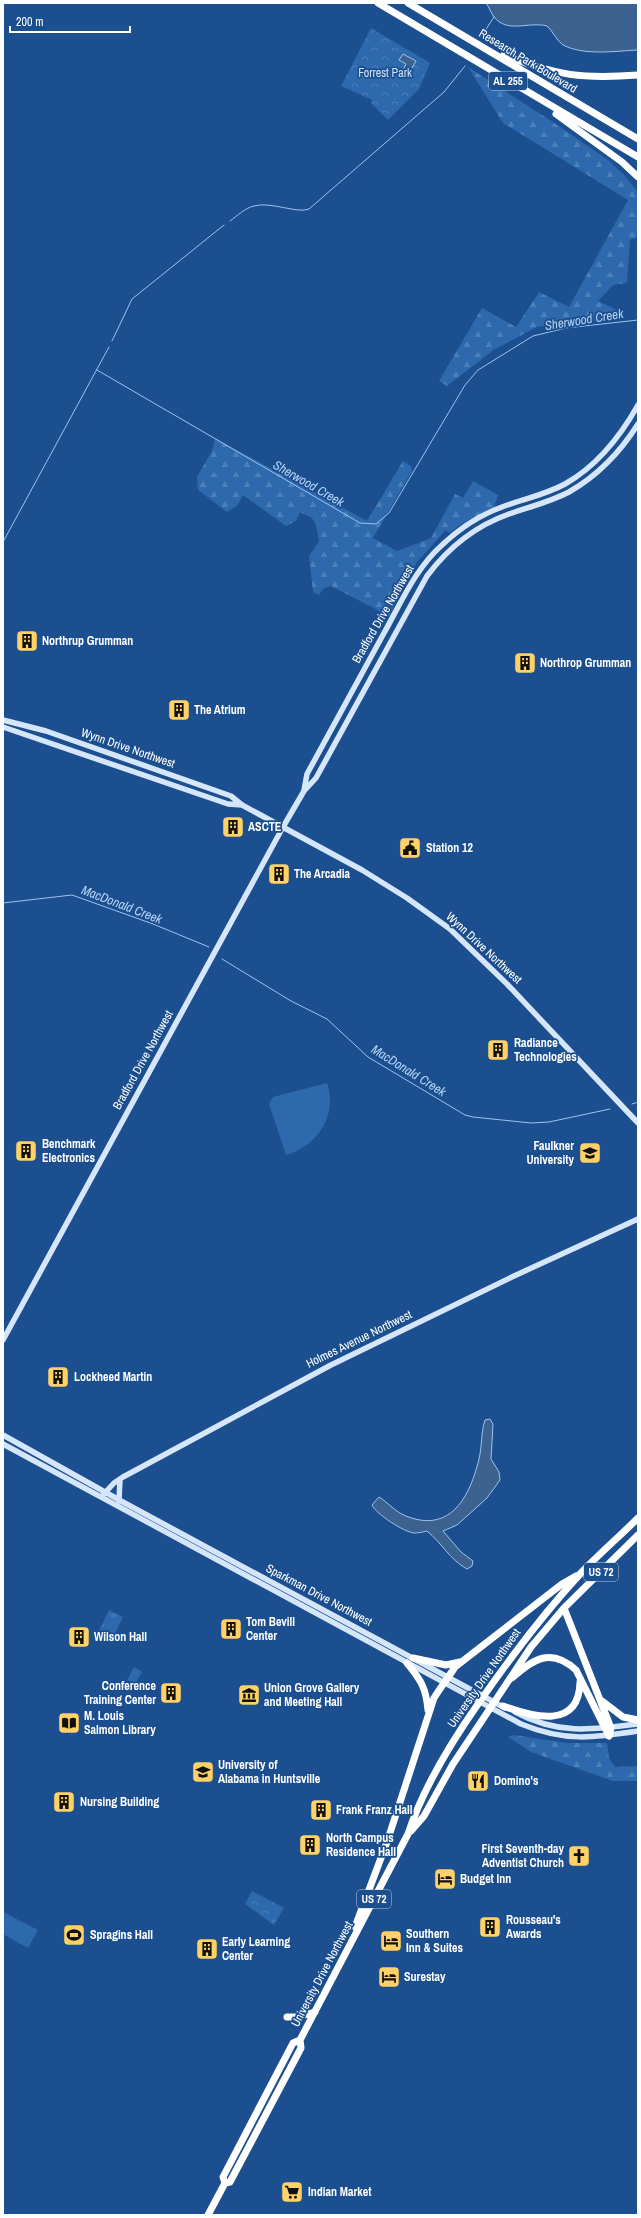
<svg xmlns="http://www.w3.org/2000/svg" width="641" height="2218" viewBox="0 0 641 2218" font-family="'Archivo Narrow',sans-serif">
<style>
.grass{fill:url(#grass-tufts)}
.forest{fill:url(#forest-firs)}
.park{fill:url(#park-crowns)}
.pitch{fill:#2e69ad}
.water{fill:#3c6290;stroke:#9cc4f0}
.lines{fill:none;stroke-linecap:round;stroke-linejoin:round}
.stream{stroke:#9cc4f0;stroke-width:1}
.secondary{stroke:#d6e6fa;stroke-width:5.5}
.highway{stroke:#fff;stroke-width:7}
.labels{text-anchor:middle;stroke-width:3.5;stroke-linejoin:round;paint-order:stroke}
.shield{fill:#1b4f8f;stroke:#bbcadd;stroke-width:1}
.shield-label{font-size:11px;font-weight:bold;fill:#fff}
.street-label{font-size:12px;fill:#fff;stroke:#1b4f8f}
.park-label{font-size:12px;fill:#cfe3fa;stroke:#1b4f8f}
.poi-label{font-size:12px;font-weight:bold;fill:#fff;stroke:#1b4f8f;text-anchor:start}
.water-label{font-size:13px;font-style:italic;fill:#b5d3f5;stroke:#1b4f8f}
</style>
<defs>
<pattern id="grass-tufts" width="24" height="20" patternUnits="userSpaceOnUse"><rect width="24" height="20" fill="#2e69ad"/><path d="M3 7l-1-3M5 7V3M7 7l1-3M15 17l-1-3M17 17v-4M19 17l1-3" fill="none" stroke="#4d80b9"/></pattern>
<pattern id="forest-firs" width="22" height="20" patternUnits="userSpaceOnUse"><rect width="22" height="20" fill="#2e69ad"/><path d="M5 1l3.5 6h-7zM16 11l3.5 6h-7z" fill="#4d80b9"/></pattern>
<pattern id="park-crowns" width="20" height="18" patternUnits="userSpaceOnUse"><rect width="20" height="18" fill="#2e69ad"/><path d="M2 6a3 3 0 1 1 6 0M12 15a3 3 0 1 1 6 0" fill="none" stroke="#4d80b9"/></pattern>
</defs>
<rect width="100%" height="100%" fill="#1b4f8f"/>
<path class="grass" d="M109,1610L123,1617L111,1642L97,1635Z"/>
<path class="forest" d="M468,67L559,126L608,160L625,176L638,192V237L630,240L627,283L613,285L598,301L619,311L620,318L537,327L495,349L447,386L439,381L482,308L516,327L539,292L569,307L628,200L503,123Z
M215,438L367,521L403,461L411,466L412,471L373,538L397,551L431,538L455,494L463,498L473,481L498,495L494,507L463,523L449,533L446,530L417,562L389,616L331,586L324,588L319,595L313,592L309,556L319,541L316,525L312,518L300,512L296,521L286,526L243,495L237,506L227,512L198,490L197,477L212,451Z
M514,1735L567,1743H607L609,1758L615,1767L638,1766V1781H613L531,1752L508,1737Z"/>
<path class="park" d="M371,28L430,63L419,89L388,120L371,103L372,100L341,86Z
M252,1891L284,1908L274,1925L245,1904Z"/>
<path class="pitch" d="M327,1083C338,1115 318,1146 286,1155L269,1104L273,1097Z
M134,1667L142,1672L135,1684L127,1680Z
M3,1912L38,1930L28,1948L3,1934Z"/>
<path class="water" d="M486,3H638V50C616,51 584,56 563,45C556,40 553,31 547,26C529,21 508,34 494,17C491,13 489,7 486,3Z
M403,54L416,61L409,73L403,70L406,64L399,60Z
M490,1419L493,1424L491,1459L499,1472L500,1480L487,1498L457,1525L443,1531L461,1552L473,1561L472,1566L467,1569C449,1559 442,1543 427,1531C423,1532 419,1533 414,1533C404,1532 376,1514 372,1505L379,1497C389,1503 395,1512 406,1516C451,1534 470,1496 479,1459C482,1446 481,1432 485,1420Z"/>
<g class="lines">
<path class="stream" d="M481,37L494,17
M230,221C237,216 245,208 254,206C270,201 298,214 309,209L444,92L465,66
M112,341L132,299L224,225
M97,370L360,523L376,524L389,513L465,385L478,370L533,336L566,328L638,320
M3,542L109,347
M3,903L72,895L153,924L209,947
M222,959L291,1001L327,1019L368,1057L465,1115L473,1117L531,1123L549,1122L610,1109
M632,1104L638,1102"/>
<path class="secondary" d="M3,720L46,731L231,796L242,805L362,870L407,898L450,929L507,984L638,1123
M3,727L228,804L242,805
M304,790L307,774C333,727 358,680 384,633C401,603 415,569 442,545C459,529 480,515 502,507C523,499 545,495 565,484C597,466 620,437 638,405
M3,1340L283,827L304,791L316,778L427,576C448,548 475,526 509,514C529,507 550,502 569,492C597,476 621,451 638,424
M3,1435L121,1501L505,1708
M3,1444L521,1724C565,1742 593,1738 638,1731
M103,1495L114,1483L123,1477L331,1365L514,1276L638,1219
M119,1501L120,1479
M515,1712C558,1735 592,1730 638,1724"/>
<path class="highway" d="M378,3L638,157
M408,3L638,139
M504,55C556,76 583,79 638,75
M556,114L622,162L638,177
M564,1608L611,1728L609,1736
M413,1658L446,1665L460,1662
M407,1663C421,1680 426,1688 428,1710
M512,1678C533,1659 551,1647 576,1670L609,1736
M602,1701L623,1717L638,1720
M503,1706C533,1717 579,1730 580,1682
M411,1831L424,1816L453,1764L531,1647L564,1608L638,1535
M355,1927L387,1842L434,1698C440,1688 448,1678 455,1667L562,1584L576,1576
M287,2017H297L315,2012
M225,2183L230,2182L301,2048L300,2040L408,1834C423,1788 450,1744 478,1704C510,1658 543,1614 581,1573C599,1554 619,1537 638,1518
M208,2215L225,2183L223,2177L293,2043L300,2040"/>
</g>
<defs>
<g id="building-square" transform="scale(1.15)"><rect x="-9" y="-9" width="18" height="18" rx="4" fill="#ffd166" stroke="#1b4f8f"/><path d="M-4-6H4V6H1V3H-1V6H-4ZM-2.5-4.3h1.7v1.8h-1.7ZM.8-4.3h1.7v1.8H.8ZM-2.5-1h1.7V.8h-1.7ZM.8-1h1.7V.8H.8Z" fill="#111"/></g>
<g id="civic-square" transform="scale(1.15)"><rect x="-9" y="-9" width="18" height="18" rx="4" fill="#ffd166" stroke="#1b4f8f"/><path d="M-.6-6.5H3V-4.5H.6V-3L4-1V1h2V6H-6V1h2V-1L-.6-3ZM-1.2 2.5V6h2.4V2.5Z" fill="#111"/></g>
<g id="university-square" transform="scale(1.15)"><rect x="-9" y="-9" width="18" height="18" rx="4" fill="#ffd166" stroke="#1b4f8f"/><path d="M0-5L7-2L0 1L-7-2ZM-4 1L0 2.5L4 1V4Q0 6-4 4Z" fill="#111"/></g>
<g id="museum-square" transform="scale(1.15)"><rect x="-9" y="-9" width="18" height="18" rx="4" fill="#ffd166" stroke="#1b4f8f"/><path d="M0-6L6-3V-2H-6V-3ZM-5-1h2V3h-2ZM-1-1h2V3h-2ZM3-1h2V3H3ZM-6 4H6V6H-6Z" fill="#111"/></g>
<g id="library-square" transform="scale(1.15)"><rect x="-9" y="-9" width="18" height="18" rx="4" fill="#ffd166" stroke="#1b4f8f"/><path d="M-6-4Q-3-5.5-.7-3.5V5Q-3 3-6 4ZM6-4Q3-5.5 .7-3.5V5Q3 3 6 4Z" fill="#111"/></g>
<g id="restaurant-square" transform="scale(1.15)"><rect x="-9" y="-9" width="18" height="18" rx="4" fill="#ffd166" stroke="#1b4f8f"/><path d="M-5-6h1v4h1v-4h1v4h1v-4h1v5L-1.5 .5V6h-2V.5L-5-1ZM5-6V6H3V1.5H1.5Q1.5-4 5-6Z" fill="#111"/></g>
<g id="church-square" transform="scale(1.15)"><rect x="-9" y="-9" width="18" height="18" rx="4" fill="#ffd166" stroke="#1b4f8f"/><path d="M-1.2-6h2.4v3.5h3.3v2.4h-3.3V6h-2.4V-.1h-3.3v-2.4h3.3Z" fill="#111"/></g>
<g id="hotel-square" transform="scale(1.15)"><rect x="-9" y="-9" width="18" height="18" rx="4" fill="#ffd166" stroke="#1b4f8f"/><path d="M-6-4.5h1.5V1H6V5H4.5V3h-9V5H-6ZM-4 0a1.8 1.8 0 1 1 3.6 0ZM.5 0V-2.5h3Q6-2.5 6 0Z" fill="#111"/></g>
<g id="stadium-square" transform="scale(1.15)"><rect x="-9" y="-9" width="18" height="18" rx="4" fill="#ffd166" stroke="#1b4f8f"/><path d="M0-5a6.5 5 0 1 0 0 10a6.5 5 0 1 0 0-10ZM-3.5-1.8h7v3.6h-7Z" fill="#111"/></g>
<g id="supermarket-square" transform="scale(1.15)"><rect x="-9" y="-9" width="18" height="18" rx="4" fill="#ffd166" stroke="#1b4f8f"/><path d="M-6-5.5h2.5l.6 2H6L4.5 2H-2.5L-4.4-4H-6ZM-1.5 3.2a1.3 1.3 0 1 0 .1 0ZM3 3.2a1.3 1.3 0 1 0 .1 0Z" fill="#111"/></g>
</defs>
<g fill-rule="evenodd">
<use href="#building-square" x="27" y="641"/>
<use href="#building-square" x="525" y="663"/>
<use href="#building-square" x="179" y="710"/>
<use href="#building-square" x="233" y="827"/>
<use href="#civic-square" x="410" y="848"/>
<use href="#building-square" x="279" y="874"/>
<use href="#building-square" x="498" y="1050"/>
<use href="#building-square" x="26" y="1151"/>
<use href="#university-square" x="590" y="1153"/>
<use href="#building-square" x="58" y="1377"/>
<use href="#building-square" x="231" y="1629"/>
<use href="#building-square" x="79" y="1637"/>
<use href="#building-square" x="171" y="1693"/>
<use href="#museum-square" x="249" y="1695"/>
<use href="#library-square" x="69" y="1723"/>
<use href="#university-square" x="203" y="1772"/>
<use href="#restaurant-square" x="478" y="1781"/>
<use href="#building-square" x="64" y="1802"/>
<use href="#building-square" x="321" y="1810"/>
<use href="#building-square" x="310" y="1845"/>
<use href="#church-square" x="579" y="1856"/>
<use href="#hotel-square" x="445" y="1879"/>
<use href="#building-square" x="490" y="1927"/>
<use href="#stadium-square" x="74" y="1935"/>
<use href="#hotel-square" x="391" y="1941"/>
<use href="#building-square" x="207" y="1949"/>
<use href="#hotel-square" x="389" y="1977"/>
<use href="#supermarket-square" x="292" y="2192"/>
</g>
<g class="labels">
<g class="shield">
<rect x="489" y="72" width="38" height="18" rx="3"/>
<rect x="584" y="1563" width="34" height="18" rx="3"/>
<rect x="357" y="1890" width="34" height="18" rx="3"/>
</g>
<g class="shield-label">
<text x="508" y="85">AL 255</text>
<text x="601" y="1576">US 72</text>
<text x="374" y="1903">US 72</text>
</g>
<g class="street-label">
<text transform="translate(528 61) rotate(31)" y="4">Research Park Boulevard</text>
<text transform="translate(383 614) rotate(-60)" y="4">Bradford Drive Northwest</text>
<text transform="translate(128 748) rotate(19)" y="4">Wynn Drive Northwest</text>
<text transform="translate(484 948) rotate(43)" y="4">Wynn Drive Northwest</text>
<text transform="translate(143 1060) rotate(-61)" y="4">Bradford Drive Northwest</text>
<text transform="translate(359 1339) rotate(-26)" y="4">Holmes Avenue Northwest</text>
<text transform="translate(319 1595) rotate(28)" y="4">Sparkman Drive Northwest</text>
<text transform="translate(484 1678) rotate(-55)" y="4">University Drive Northwest</text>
<text transform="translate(322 1974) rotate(-62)" y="4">University Drive Northwest</text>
</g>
<g class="park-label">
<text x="385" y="77">Forrest Park</text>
</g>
<g class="poi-label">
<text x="42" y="645">Northrup Grumman</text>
<text x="540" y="667">Northrop Grumman</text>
<text x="194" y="714">The Atrium</text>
<text x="248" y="831">ASCTE</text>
<text x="426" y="852">Station 12</text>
<text x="294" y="878">The Arcadia</text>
<text x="514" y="1047">Radiance<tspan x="514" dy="14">Technologies</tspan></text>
<text x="42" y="1148">Benchmark<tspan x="42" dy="14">Electronics</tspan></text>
<text x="574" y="1150" text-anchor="end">Faulkner<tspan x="574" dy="14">University</tspan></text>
<text x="74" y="1381">Lockheed Martin</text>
<text x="246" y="1626">Tom Bevill<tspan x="246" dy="14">Center</tspan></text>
<text x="94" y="1641">Wilson Hall</text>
<text x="156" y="1690" text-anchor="end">Conference<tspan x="156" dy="14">Training Center</tspan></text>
<text x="264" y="1692">Union Grove Gallery<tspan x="264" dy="14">and Meeting Hall</tspan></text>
<text x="84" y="1720">M. Louis<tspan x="84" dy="14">Salmon Library</tspan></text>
<text x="218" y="1769">University of<tspan x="218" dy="14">Alabama in Huntsville</tspan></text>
<text x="494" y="1785">Domino's</text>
<text x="80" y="1806">Nursing Building</text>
<text x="336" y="1814">Frank Franz Hall</text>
<text x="326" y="1842">North Campus<tspan x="326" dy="14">Residence Hall</tspan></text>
<text x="564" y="1853" text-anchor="end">First Seventh-day<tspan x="564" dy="14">Adventist Church</tspan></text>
<text x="460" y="1883">Budget Inn</text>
<text x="506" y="1924">Rousseau's<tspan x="506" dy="14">Awards</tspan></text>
<text x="406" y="1938">Southern<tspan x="406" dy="14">Inn &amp; Suites</tspan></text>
<text x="90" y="1939">Spragins Hall</text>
<text x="222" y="1946">Early Learning<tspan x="222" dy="14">Center</tspan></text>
<text x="404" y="1981">Surestay</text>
<text x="308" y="2196">Indian Market</text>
</g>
<g class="water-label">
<text transform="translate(584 319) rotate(-9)" y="5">Sherwood Creek</text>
<text transform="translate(309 483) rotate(30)" y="5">Sherwood Creek</text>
<text transform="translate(122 904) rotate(21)" y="5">MacDonald Creek</text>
<text transform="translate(409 1070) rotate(32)" y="5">MacDonald Creek</text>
</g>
</g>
<rect width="641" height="2218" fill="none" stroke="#ffffff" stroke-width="8"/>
<path d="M10 26v6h120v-6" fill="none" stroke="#ffffff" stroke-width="2"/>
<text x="16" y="26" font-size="12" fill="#ffffff" stroke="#1b4f8f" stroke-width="3" paint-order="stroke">200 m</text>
</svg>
